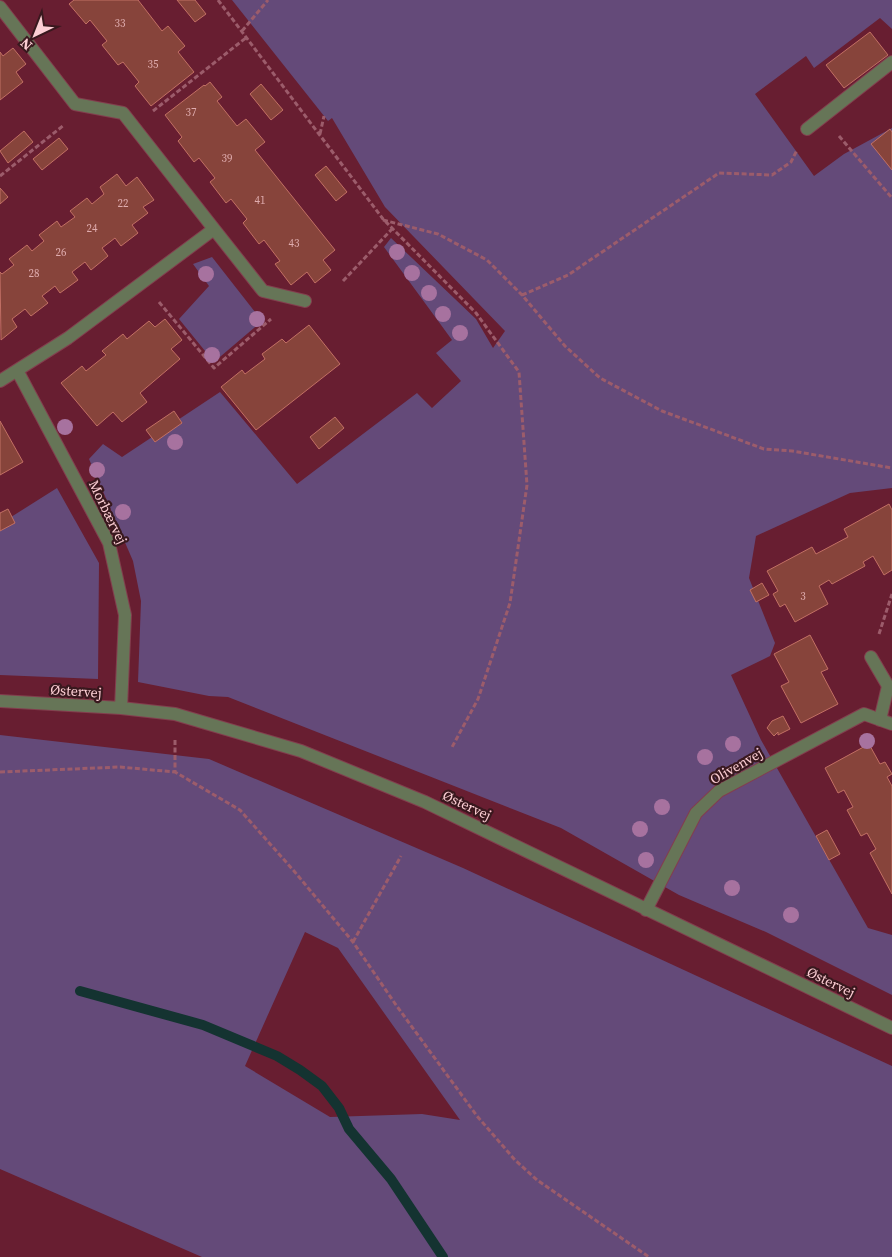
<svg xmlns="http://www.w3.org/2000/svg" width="892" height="1257" viewBox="0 0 892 1257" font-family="'Source Serif 4',serif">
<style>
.green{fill:#644a79;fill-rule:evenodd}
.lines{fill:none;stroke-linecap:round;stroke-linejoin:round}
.stream{stroke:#143331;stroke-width:10}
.building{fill:#87443b;stroke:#c27064}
.minor-casing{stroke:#833e4e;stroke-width:14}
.path{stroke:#9c5c6b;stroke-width:3;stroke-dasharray:5 2.5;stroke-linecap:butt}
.minor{stroke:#667557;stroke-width:12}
.tree{fill:#a7729f}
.labels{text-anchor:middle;stroke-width:4.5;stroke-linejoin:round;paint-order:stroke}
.number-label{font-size:11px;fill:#dfacae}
.street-label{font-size:14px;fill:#fcced4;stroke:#39181e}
</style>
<rect width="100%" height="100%" fill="#681e31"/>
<path class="green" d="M232,0H892V29L880,18L814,68L806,56L755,94L814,176L844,154L892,128V488L850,493L756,536L749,578L775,643L770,656L731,675L761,740L868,928L892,935V995L766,932L679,895L561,828L228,697L209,696L138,682L141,601L133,561L89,459L103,444L122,457L220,392L297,484L417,393L432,408L461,381L436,353L452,340L384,247L391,238L476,319L493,348L505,331L385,207L332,118L328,121Z
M212,257L262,321L214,362L179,319L209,286L193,264Z
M57,488L99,563L98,679L0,675V524Z
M0,735L209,759L463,868L892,1066V1257H202L0,1169ZM305,932L338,948L460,1120L422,1114L330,1117L245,1066Z"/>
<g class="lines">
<path class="stream" d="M80,991L203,1025L277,1056L300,1070L322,1086L339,1108L349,1129L391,1179L443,1257"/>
</g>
<path class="building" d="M74,0H138L162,31L168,26L185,46L178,52L194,72L151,106L135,86L139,82L123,62L118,65L102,45L107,41L90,20L86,24L69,4Z
M177,0H195L206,14L195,22Z
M870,32L888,55L844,88L826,65Z
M13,48L26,64L16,72L23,82L0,100V52L3,56Z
M210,82L222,97L217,101L237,126L246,119L265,142L255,150L335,250L323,260L331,270L315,283L307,272L291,285L275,264L280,261L264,240L259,244L243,223L247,219L231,199L226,203L210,182L215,178L199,158L194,162L178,141L182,137L165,115L204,85L205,86Z
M261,84L283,110L271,120L250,94Z
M890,129L892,132V170L871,144Z
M24,131L33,142L8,163L0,151Z
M59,138L68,149L42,170L33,159Z
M326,166L347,192L336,201L315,175Z
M117,174L126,186L137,177L154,200L143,207L148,213L132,225L138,233L121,246L115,238L102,248L108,256L91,270L85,262L72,272L78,280L60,293L55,286L42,296L48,303L31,316L25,309L12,319L17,327L1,340L0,272L2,274L14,265L9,259L27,245L32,251L44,241L39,235L57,221L61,227L75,217L70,211L87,198L92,204L104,194L100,187Z
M0,188L8,197L0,204Z
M165,319L182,340L171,349L180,359L140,393L147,402L122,422L113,412L97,426L61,383L82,366L86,371L106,355L102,351L123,334L127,339L149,321L155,327Z
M309,325L340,364L256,430L221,387L242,370L245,374L265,359L262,354L282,339L286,343Z
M174,411L182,423L155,442L146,430Z
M335,417L344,428L319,449L310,437Z
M0,421L23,462L0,475Z
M889,504L892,510V570L884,575L873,556L863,562L865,566L832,584L829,580L819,586L828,604L795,622L785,604L780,607L773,594L778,591L767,571L812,547L816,554L848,537L844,529Z
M8,509L15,523L0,531V513Z
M762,583L769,595L756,602L750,590Z
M810,635L828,669L821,672L838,704L801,723L781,686L789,682L774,654Z
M783,716L790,729L778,735V732L774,736L767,728L772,721Z
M869,744L880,764L885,762L892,774L887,777L892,786V894L870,853L876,849L867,833L861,836L847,810L853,807L844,790L838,793L825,768Z
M827,830L840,854L829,860L816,836Z"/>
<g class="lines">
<g class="minor-casing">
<path id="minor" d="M0,7L75,104L123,113L214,229L68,338L0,381
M807,129L892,62
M214,229L263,291L305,301
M18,372L109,543L125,615L121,708
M871,657L888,686L880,720
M0,701L121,708L175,714L301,751L425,802L892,1028
M646,910L696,813L719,791L864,714L892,724"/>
</g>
<path class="path" d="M218,0L383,219L476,313L519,372L527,485L510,603L478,699L451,749
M242,31L268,0
M153,111L247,37
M320,134L324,116
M839,136L892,198
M0,176L64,125
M383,220L438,234L487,260L522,295L565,346L600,378L662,411L764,449L792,451L892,468
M343,281L392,229
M522,295L568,275L719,173L772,175L791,162L797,150
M159,302L214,368L271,319
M879,634L892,594
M175,740V772L240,810L294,871L353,942L396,1005L477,1116L515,1160L537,1180L649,1257
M0,772L120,767L175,772
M353,942L401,856"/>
<use href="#minor" class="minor"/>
</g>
<g class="tree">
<circle cx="397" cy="252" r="8"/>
<circle cx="412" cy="273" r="8"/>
<circle cx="206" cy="274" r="8"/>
<circle cx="429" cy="293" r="8"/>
<circle cx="443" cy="314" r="8"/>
<circle cx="257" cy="319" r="8"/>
<circle cx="460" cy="333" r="8"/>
<circle cx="212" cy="355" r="8"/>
<circle cx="65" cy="427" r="8"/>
<circle cx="175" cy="442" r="8"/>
<circle cx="97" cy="470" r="8"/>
<circle cx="123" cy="512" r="8"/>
<circle cx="867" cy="741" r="8"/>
<circle cx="733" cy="744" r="8"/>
<circle cx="705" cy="757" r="8"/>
<circle cx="662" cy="807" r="8"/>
<circle cx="640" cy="829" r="8"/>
<circle cx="646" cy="860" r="8"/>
<circle cx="732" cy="888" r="8"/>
<circle cx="791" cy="915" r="8"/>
</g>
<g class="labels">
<g class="number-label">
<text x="120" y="27">33</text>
<text x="153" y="68">35</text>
<text x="191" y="116">37</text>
<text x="227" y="162">39</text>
<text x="260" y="204">41</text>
<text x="123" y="207">22</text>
<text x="92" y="232">24</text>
<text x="294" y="247">43</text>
<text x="61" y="256">26</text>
<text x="34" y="277">28</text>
<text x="803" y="600">3</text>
</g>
<g class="street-label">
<text transform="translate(108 512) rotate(64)" y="5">Morbærvej</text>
<text transform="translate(76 691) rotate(4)" y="5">Østervej</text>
<text transform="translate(736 766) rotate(-30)" y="5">Olivenvej</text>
<text transform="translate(467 805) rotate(25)" y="5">Østervej</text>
<text transform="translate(831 982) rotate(26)" y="5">Østervej</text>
</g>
</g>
<g transform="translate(35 35) rotate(223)" stroke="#39181e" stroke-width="4" paint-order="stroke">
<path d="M0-4L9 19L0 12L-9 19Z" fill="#fcced4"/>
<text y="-8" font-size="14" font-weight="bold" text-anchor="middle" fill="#fcced4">N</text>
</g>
</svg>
